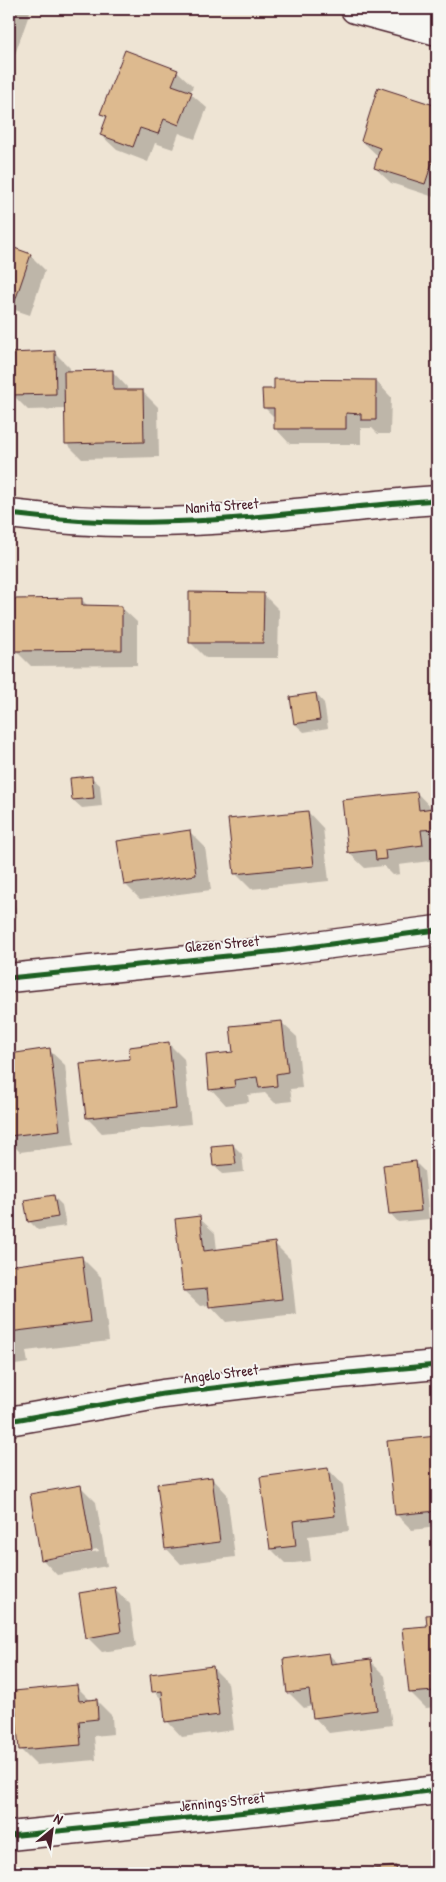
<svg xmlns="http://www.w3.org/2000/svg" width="446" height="1882" viewBox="0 0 446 1882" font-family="'Patrick Hand',sans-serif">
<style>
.shadow{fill:#0003;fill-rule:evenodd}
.building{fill:#ddba8f;stroke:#4a1f2b}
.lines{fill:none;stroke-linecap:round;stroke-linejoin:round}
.minor-casing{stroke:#4a1f2b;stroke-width:31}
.minor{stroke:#f6f6f2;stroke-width:28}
.cycleway-casing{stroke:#f6f6f2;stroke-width:8}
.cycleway{stroke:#1b5e20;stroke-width:5}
.labels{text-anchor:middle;stroke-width:4;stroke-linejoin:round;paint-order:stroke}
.street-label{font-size:15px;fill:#4a1f2b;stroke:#f6f6f2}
</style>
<rect width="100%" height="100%" fill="#eee4d4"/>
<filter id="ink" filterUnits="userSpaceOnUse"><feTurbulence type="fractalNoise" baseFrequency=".02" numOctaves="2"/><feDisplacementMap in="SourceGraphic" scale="10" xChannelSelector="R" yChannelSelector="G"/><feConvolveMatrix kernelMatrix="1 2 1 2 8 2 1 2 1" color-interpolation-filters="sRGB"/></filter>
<g filter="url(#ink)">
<path class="shadow" d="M9,9H31L9,71Z
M177,71L193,86L190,93L207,108L195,139L179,133L173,149L155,143L148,162L117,150L101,135L107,119L102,114Z
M379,89L437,107V198L391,183L375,168L378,156L362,141Z
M9,247L30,255L45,270L30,315L9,308Z
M54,352L70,368V372L112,371L127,387V391H142L158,407L159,457L82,459L66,443V409L28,410L13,395Z
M376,381L391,397L390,434H378L372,428H361V444H290L275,428V418L264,407Z
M263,594L279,610L278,658H206L190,642Z
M81,599L89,607H121L137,622V665L31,666L15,650Z
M316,694L324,703L328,728L304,732L295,724Z
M91,777L100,785L102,806L82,808L73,800Z
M417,793L437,814V860L399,865L400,874L393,875L384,866L365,868L349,853Z
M308,812L323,828L329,881L251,889L235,873Z
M190,832L205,847L211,890L140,899L125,884Z
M9,878L11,880L17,917L9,918Z
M281,1022L297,1037L302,1088L290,1089L292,1101L275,1103L265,1093L248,1095L249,1102L226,1105L211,1089L235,1053Z
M168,1043L184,1059L191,1124L102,1133L87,1118Z
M49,1050L65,1065L74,1145L20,1152L9,1141V1055Z
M233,1145L242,1154L244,1172L223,1174L214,1166L212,1147Z
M415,1162L424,1171L429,1219L398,1222L390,1213Z
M53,1196L62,1205L66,1226L38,1230L29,1221Z
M199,1218L215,1233L217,1250L275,1244L290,1259L296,1314L226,1322L210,1305L200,1306L184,1291Z
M81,1257L101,1277L109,1341L26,1351L28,1363L9,1366V1267Z
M437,1437V1527L412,1530L397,1515L388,1442Z
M328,1469L343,1485L349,1531L308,1536L311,1561L286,1564L271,1549Z
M212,1478L227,1494L235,1557L181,1564L166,1548Z
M81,1487L96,1502L107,1566L57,1575L42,1559ZM98,1549L99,1551L52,1559V1556Z
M115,1589L130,1604L136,1647L102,1652L87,1637Z
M437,1615V1707L426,1708L410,1692L428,1627L427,1616Z
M329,1655L339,1664L370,1661L385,1676L392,1725L329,1733L314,1717L312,1706L304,1708L288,1692Z
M213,1668L228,1683L234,1730L182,1737L167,1721L165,1703L154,1691Z
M77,1687L91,1701L96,1700L112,1716L113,1734L94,1736L96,1760L36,1765L20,1749Z
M395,1867L401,1873H352Z"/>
<path class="building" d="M125,50L178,70L172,85L192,92L179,125L164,119L158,134L140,128L133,147L100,135L107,116L100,114Z
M378,87L437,106V165L432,163L425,184L374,168L380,148L361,141Z
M9,246L31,254L15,301L9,299Z
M55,351L56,394L11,395L10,353Z
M113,370V390H143L144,442L65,444L64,371Z
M274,379L376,380V420H361V414L346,413V429H274V408H263L262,389H274Z
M189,592L264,593L263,643H189Z
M82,598V605L122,606V650L14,651V599Z
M316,693L320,720L294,724L290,697Z
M92,776L94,798L72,800L70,778Z
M417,792L419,810L433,808L436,829L421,830L423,845L385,850L386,859L376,860L375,850L348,853L342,800Z
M308,811L314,866L234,874L228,819Z
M190,830L196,875L124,885L117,841Z
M282,1021L288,1072L276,1074L277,1086L259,1088L257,1077L234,1080L235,1087L209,1090L206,1055L233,1052L230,1026Z
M169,1042L176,1109L86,1118L80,1064L130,1059L129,1047Z
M50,1048L60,1130L9,1136V1054Z
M233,1144L236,1164L213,1166L211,1146Z
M416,1161L421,1211L389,1214L383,1165Z
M54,1195L58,1217L28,1222L24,1200Z
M200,1216L204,1251L275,1242L282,1299L209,1307L207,1289L183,1291L175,1219Z
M82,1256L90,1322L9,1332V1266Z
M437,1436V1511L395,1515L387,1441Z
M328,1468L335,1516L293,1521L296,1546L270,1549L260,1477Z
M212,1477L220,1542L165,1549L157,1484Z
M81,1485L92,1551L41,1560L30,1494Z
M115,1587L121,1632L86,1638L79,1593Z
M437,1614V1707H436L434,1691L409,1693L402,1628L427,1626L426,1615Z
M329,1653L331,1664L371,1659L377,1710L313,1718L309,1690L287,1693L283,1659Z
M213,1666L219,1715L165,1722L162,1691L152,1692L150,1674Z
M77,1685L79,1701L97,1699L98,1719L79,1721L81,1745L19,1750L14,1691Z
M396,1866L397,1873H342Z"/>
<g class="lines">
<g class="minor-casing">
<path id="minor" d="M355,9L437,31
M9,514C58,520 107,523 157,522C251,521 344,506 437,500
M9,978L278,951L437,930
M9,1421L163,1394L305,1377L437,1365
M9,1836L286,1808L437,1790"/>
</g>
<use href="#minor" class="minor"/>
<g class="cycleway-casing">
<path id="cycleway" d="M9,514C58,520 107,523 157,522C251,521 344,506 437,500
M9,978L278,951L437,930
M9,1421L163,1394L305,1377L437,1365
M9,1836L286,1808L437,1790"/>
</g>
<use href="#cycleway" class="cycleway"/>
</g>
</g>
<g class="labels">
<g class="street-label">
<text transform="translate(222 506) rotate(-4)" y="5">Nanita Street</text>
<text transform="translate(222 944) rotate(-5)" y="5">Glezen Street</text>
<text transform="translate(221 1374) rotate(-7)" y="5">Angelo Street</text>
<text transform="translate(222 1802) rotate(-6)" y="5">Jennings Street</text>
</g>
</g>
<rect width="446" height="1882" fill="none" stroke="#f6f6f2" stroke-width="30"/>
<rect x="15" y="15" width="416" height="1852" fill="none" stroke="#4a1f2b" stroke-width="2" filter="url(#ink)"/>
<g transform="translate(52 1830) rotate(29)" stroke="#f6f6f2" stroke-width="4" paint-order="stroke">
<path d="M0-4L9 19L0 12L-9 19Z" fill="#4a1f2b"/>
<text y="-8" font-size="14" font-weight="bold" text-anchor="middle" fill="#4a1f2b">N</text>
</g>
</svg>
